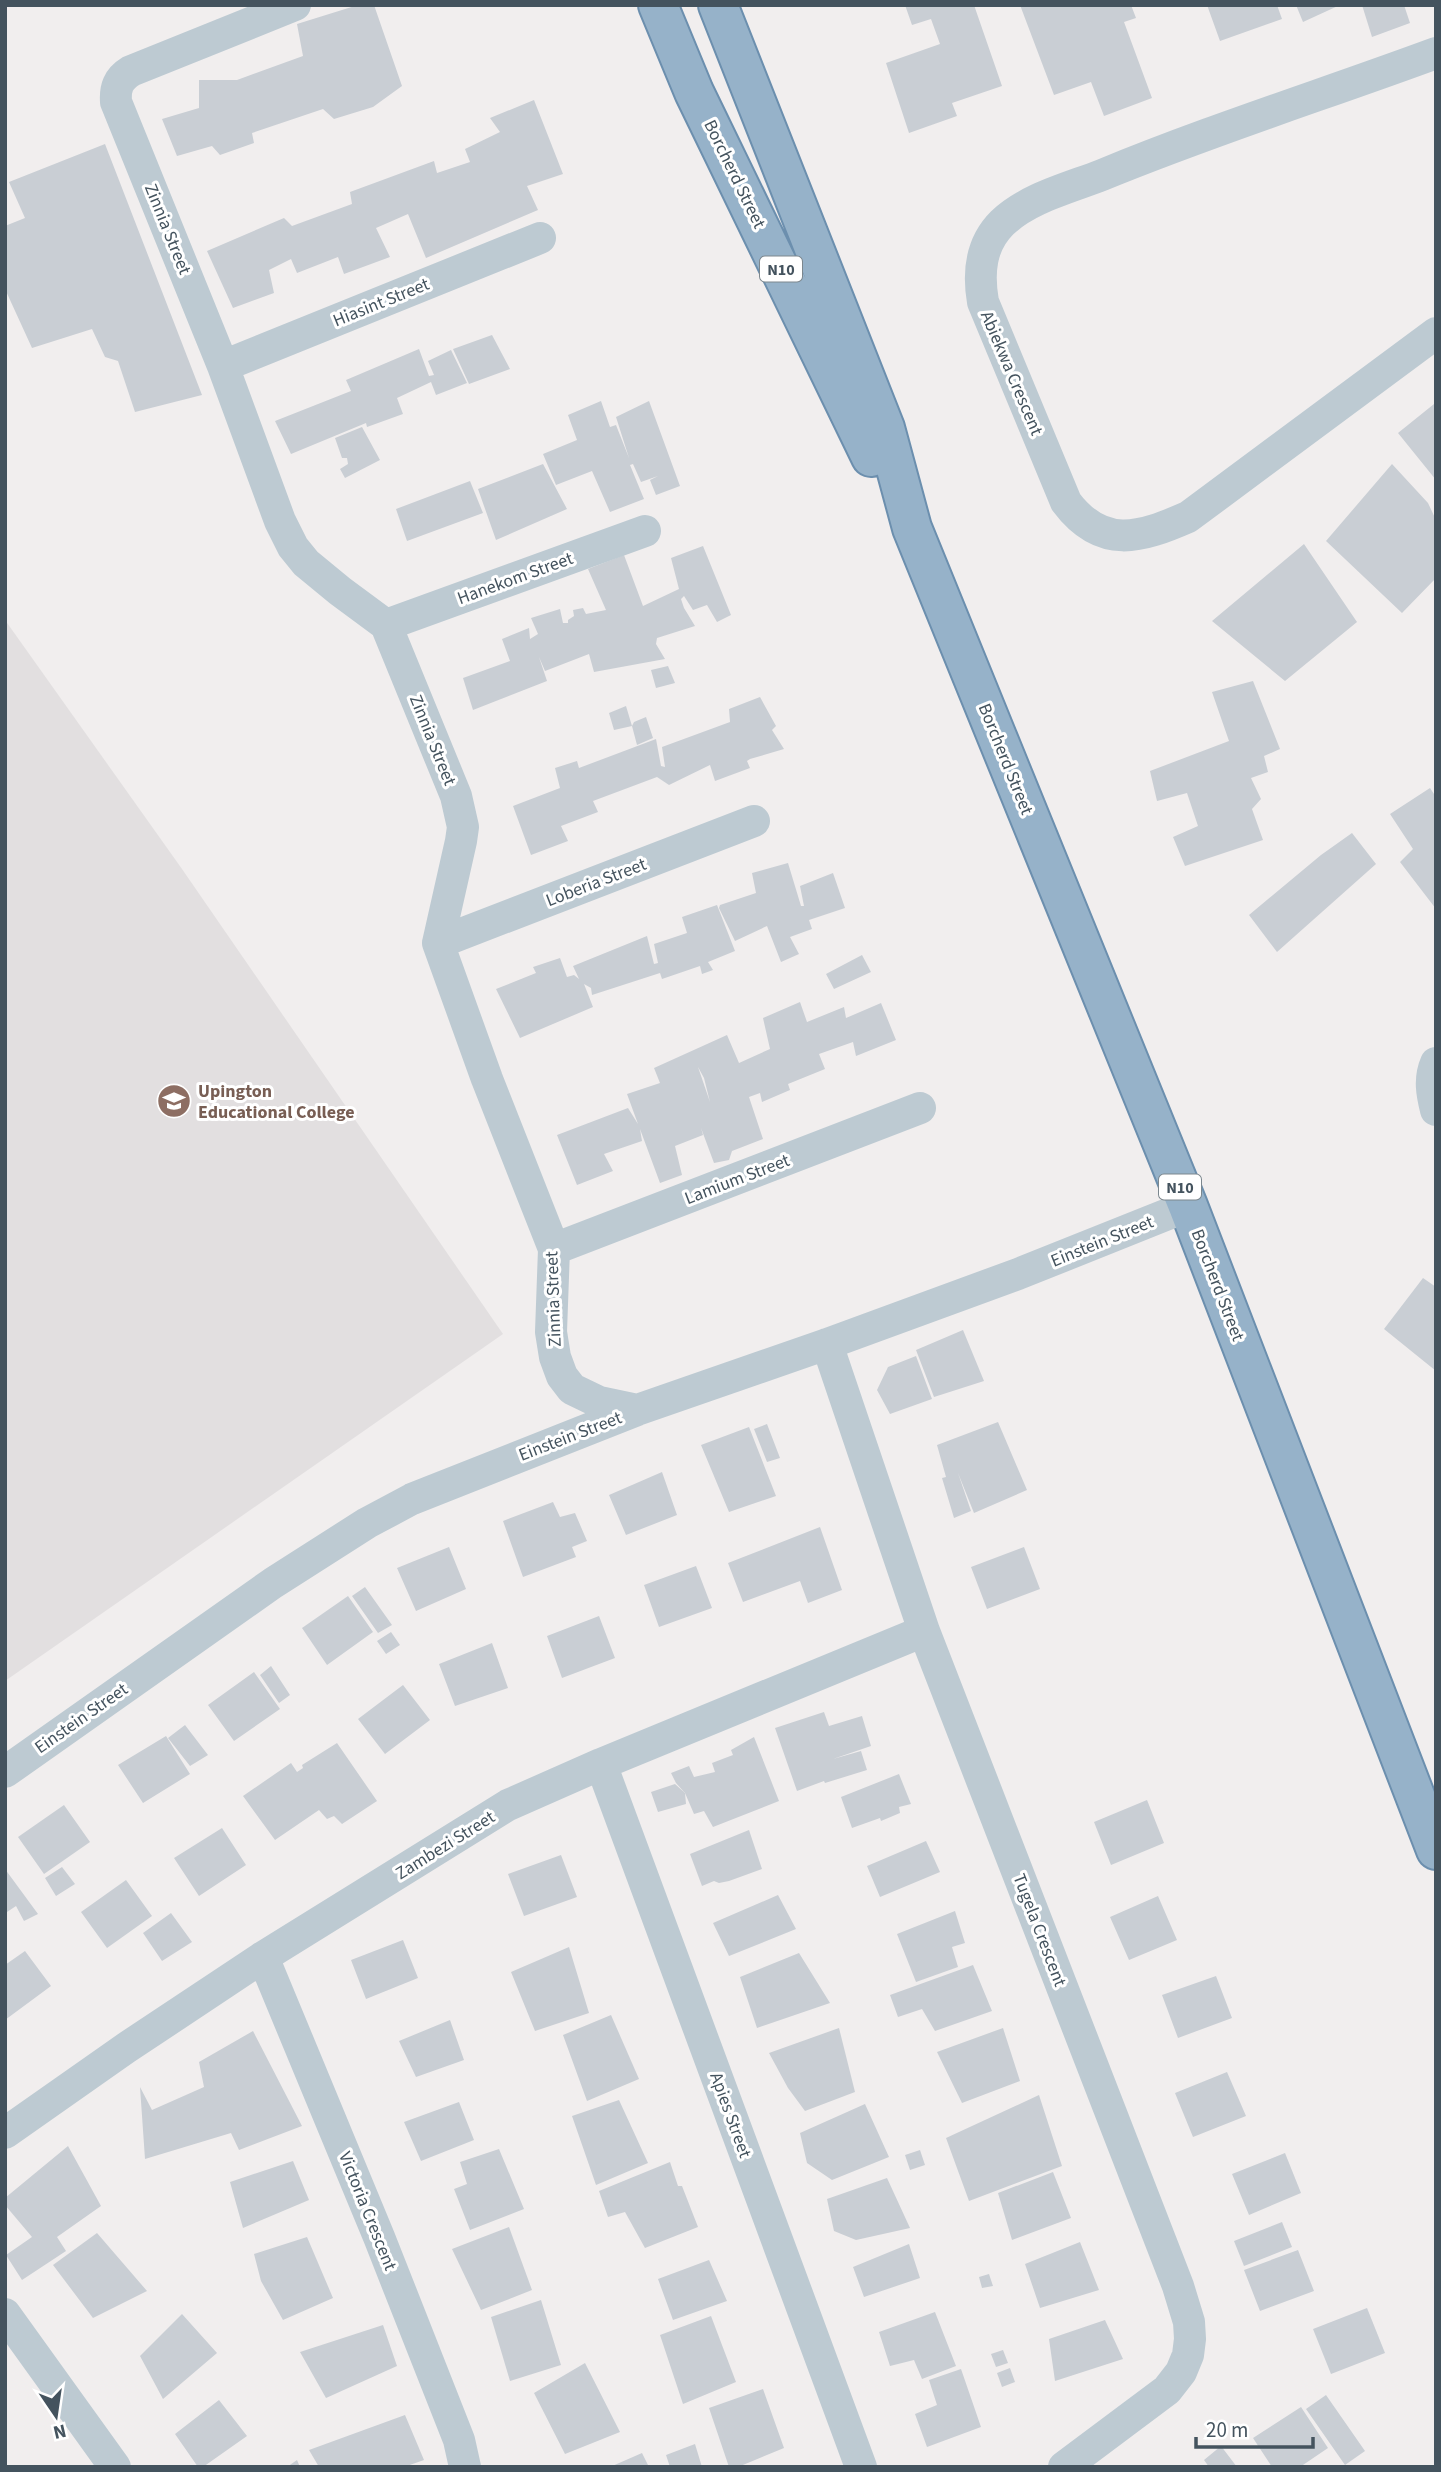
<svg xmlns="http://www.w3.org/2000/svg" width="1441" height="2472" viewBox="0 0 1441 2472" font-family="'Source Sans 3',sans-serif">
<style>
.education{fill:#e2dfe0}
.building{fill:#c9ced4;fill-rule:evenodd}
.lines{fill:none;stroke-linecap:round;stroke-linejoin:round}
.trunk-casing{stroke:#6c8fae;stroke-width:42}
.minor{stroke:#bdcad2;stroke-width:32}
.trunk{stroke:#96b2c9;stroke-width:38}
.labels{text-anchor:middle;stroke-width:6;stroke-linejoin:round;paint-order:stroke}
.shield{fill:#fff;stroke:#7c878e;stroke-width:2}
.shield-label{font-size:16px;font-weight:bold;fill:#44535e}
.street-label{font-size:18px;fill:#44535e;stroke:#fff}
.education-label{font-size:18px;font-weight:bold;fill:#785e54;stroke:#fff;text-anchor:start}
</style>
<rect width="100%" height="100%" fill="#f1eeee"/>
<path class="education" d="M5,620L182,869L503,1334L5,1681Z"/>
<path class="building" d="M358,5H374L402,86L373,107L334,119L323,109L252,133L254,143L220,155L212,146L177,156L162,119L199,108V80H237L303,56L297,24Z
M905,5H974L1002,86L952,103L957,116L909,133L886,63L940,44L931,19L912,25Z
M1020,5H1131L1136,18L1124,22L1152,98L1104,116L1091,82L1054,95Z
M1207,5H1277L1282,19L1220,41Z
M1296,5H1340L1303,22Z
M1362,5H1404L1410,23L1372,37Z
M534,100L563,174L527,186L538,210L426,258L408,214L376,228L390,257L344,274L338,257L297,273L291,259L269,270L274,293L233,308L207,251L284,218L292,226L352,204L350,192L434,161L437,173L470,162L465,149L500,132L490,118Z
M105,144L202,395L135,412L118,361L105,357L92,329L32,348L5,289V226L25,218L9,182Z
M492,335L510,369L469,384L453,349Z
M419,349L429,376L434,375L428,361L451,350L467,383L436,395L431,382L397,398L403,414L367,427L366,423L291,454L275,421L351,391L346,380Z
M601,401L610,427L616,425L629,458L616,417L649,401L680,486L656,495L650,480L658,476L641,482L633,464L630,465L644,499L610,512L592,471L556,485L543,454L577,440L568,415Z
M1434,404L1436,407V480L1398,433Z
M362,427L380,460L345,478L340,469L348,464L347,458H342L335,438Z
M543,464L567,509L496,540L478,489Z
M1392,464L1428,503L1436,520V578L1402,613L1326,541Z
M470,481L483,513L407,541L396,509Z
M1304,544L1357,622L1285,681L1212,621Z
M703,546L731,615L717,622L707,605L693,610L684,596L681,599L684,608L695,626L657,638L656,644L665,659L594,672L589,654L545,671L539,657L547,681L473,710L463,678L510,661L502,639L529,628L530,639L538,634L531,618L560,609L563,623H568V620L574,616L573,610L583,608L586,614L606,610L588,569L624,555L643,606L679,589L671,558Z
M668,666L675,683L656,688L651,670Z
M1253,681L1280,749L1264,756L1268,772L1251,778L1261,799L1252,809L1263,840L1185,866L1173,837L1198,826L1187,793L1157,801L1150,771L1229,741L1212,692Z
M760,697L776,726L772,730L784,749L750,759L747,761L750,768L715,781L710,765L669,785L657,777L593,801L598,812L561,826L568,841L531,855L513,806L560,788L555,768L577,761L579,768L656,739L661,766L665,767L662,747L730,722L729,709Z
M626,706L632,726L614,730L609,713Z
M646,717L653,738L637,745L632,726L634,722Z
M1430,788L1436,797V909L1400,862L1413,849L1390,814Z
M1352,833L1376,864L1277,952L1249,915L1321,855Z
M788,863L801,906H804L800,886L833,873L845,908L809,920L812,929L790,937L799,954L781,962L767,926L735,941L719,908L720,905L756,893L752,873Z
M717,905L735,951L708,962L713,970L702,974L700,966L662,979L660,973L592,995L591,988L584,984L593,1007L520,1038L496,989L536,973L533,967L560,958L567,977L574,975L579,979L573,966L647,936L654,964L658,963L654,944L687,933L682,917Z
M862,955L871,972L834,989L826,974Z
M800,1002L807,1022L844,1007L846,1018L881,1003L896,1040L856,1056L853,1042L819,1054L825,1069L788,1084L790,1090L762,1102L760,1093L749,1097L763,1139L732,1151L729,1160L714,1163L701,1128L703,1135L675,1146L682,1175L660,1183L640,1129L642,1141L604,1154L613,1171L577,1185L557,1135L628,1108L638,1124L627,1094L660,1083L654,1068L727,1035L739,1063L770,1049L763,1018ZM698,1067L704,1078L710,1102Z
M1423,1278L1436,1287V1371L1384,1329Z
M963,1330L984,1381L934,1397L916,1350Z
M916,1356L932,1399L890,1414L877,1390L888,1367Z
M998,1422L1027,1490L974,1513L958,1473L971,1511L954,1518L942,1478L946,1477L937,1445Z
M767,1424L780,1458L767,1462L754,1429Z
M749,1427L776,1496L729,1512L701,1445Z
M662,1472L677,1515L626,1535L609,1495Z
M553,1502L560,1517L575,1513L587,1541L572,1547L576,1557L523,1577L503,1521Z
M820,1527L842,1590L808,1603L800,1581L743,1602L728,1563Z
M449,1547L466,1589L416,1611L397,1568Z
M1024,1547L1040,1589L987,1609L971,1567Z
M696,1566L712,1608L659,1627L644,1585Z
M365,1587L392,1625L378,1633L352,1596Z
M348,1596L373,1632L327,1665L302,1628Z
M599,1616L615,1658L562,1678L547,1636Z
M391,1632L400,1645L386,1654L377,1641Z
M492,1643L508,1688L455,1706L439,1664Z
M271,1666L290,1695L279,1703L260,1675Z
M254,1672L280,1709L234,1741L208,1705Z
M403,1685L430,1720L385,1754L358,1719Z
M824,1712L829,1726L862,1716L871,1746L833,1759L861,1751L867,1770L825,1783L824,1781L797,1791L775,1728Z
M185,1725L208,1755L190,1766L168,1738Z
M166,1736L190,1774L143,1803L118,1765Z
M754,1737L779,1801L713,1827L704,1811L694,1814L685,1793L686,1804L658,1812L651,1792L675,1784L685,1793L676,1783L671,1773L689,1766L694,1777L715,1772L712,1763L733,1755L731,1750Z
M337,1743L377,1801L342,1824L334,1816L327,1819L319,1810L275,1840L243,1796L291,1763L297,1772L303,1768L302,1765Z
M899,1774L911,1804L899,1807L900,1813L881,1821L880,1818L852,1828L841,1797Z
M1147,1800L1164,1843L1111,1865L1094,1822Z
M64,1805L90,1842L44,1874L18,1837Z
M222,1828L246,1865L199,1896L174,1858Z
M749,1830L762,1869L729,1881L719,1883L714,1881L702,1886L690,1854Z
M926,1841L940,1872L880,1897L867,1866Z
M561,1855L577,1897L524,1916L508,1874Z
M62,1867L75,1884L56,1896L45,1878Z
M5,1869L38,1914L24,1921L16,1906L7,1912L5,1909Z
M126,1880L152,1916L107,1948L81,1912Z
M778,1895L796,1929L729,1956L713,1923Z
M1158,1896L1177,1940L1129,1960L1110,1917Z
M955,1911L965,1943L952,1947L958,1967L916,1982L897,1934Z
M171,1913L192,1942L162,1961L143,1933Z
M403,1940L418,1978L366,1999L351,1960Z
M569,1947L589,2013L535,2031L511,1972Z
M25,1951L51,1986L5,2020V1965Z
M799,1953L830,2003L757,2028L740,1977Z
M973,1965L992,2011L935,2031L922,2009L898,2017L890,1995Z
M1216,1976L1232,2018L1178,2038L1162,1995Z
M611,2015L639,2079L587,2101L563,2035Z
M450,2020L464,2060L416,2077L399,2041Z
M839,2028L855,2092L805,2111L788,2088L769,2053Z
M1003,2028L1020,2081L962,2103L937,2052Z
M253,2031L302,2126L239,2150L231,2133L145,2159L140,2087L152,2110L204,2087L199,2062Z
M1227,2072L1246,2116L1193,2137L1175,2093Z
M1039,2095L1062,2166L969,2201L946,2138Z
M619,2100L648,2163L596,2185L572,2116Z
M459,2102L474,2140L421,2161L404,2122Z
M865,2104L889,2157L832,2180L807,2163L800,2133Z
M68,2146L101,2206L57,2237L66,2251L22,2280L6,2255L32,2237L5,2205V2198Z
M499,2149L524,2209L470,2230L454,2189L467,2184L460,2162Z
M920,2150L925,2165L910,2170L905,2155Z
M1285,2153L1301,2193L1249,2215L1232,2174Z
M293,2161L309,2200L243,2228L230,2182Z
M670,2162L678,2186H682L698,2227L645,2248L625,2212L608,2217L599,2191Z
M1053,2172L1071,2218L1012,2240L998,2193Z
M887,2178L910,2228L856,2240L834,2231L827,2199Z
M1282,2222L1292,2247L1244,2266L1234,2241Z
M509,2227L532,2290L481,2310L452,2249Z
M97,2233L147,2291L93,2318L53,2265Z
M307,2237L333,2298L283,2320L261,2281L254,2254Z
M1080,2242L1099,2290L1040,2308L1025,2264Z
M909,2244L920,2278L864,2297L853,2267Z
M1298,2250L1314,2291L1260,2311L1244,2270Z
M709,2260L727,2301L673,2320L658,2279Z
M989,2274L993,2286L982,2288L979,2277Z
M541,2300L561,2365L510,2381L491,2317Z
M1367,2308L1385,2353L1331,2374L1313,2329Z
M935,2312L956,2366L922,2379L914,2360L890,2366L879,2332Z
M182,2314L217,2353L163,2399L140,2356Z
M711,2316L736,2382L683,2404L660,2335Z
M1105,2320L1123,2359L1055,2381L1049,2339Z
M383,2325L397,2366L326,2398L300,2352Z
M1003,2350L1008,2363L996,2367L991,2354Z
M585,2363L620,2432L565,2454L534,2393Z
M1010,2368L1015,2382L1002,2387L997,2373Z
M961,2369L981,2427L927,2447L915,2414L937,2405L929,2380Z
M763,2389L784,2448L738,2467H729L709,2408Z
M1326,2395L1365,2451L1345,2465L1306,2409Z
M219,2400L247,2436L203,2467H198L175,2434Z
M1301,2407L1328,2448L1300,2467H1272L1253,2438Z
M405,2415L424,2460L404,2467H319L309,2450Z
M695,2444L702,2467H670L666,2455Z
M1221,2446L1237,2467H1209L1204,2460Z
M642,2453L649,2467H610Z
M297,2460L300,2467H287Z"/>
<g class="lines">
<g class="trunk-casing">
<path id="trunk" d="M658,5L694,92L871,457
M718,5L885,428L912,528L1188,1206L1436,1850"/>
</g>
<path class="minor" d="M295,5L131,71C118,79 115,88 116,102L223,366L280,521L293,547L306,563L340,591L386,625L456,796L463,827L461,841L438,943L487,1079L554,1249L551,1332L555,1357L562,1376L572,1389L599,1402L637,1410
M1436,53C1325,94 1211,130 1102,175C1069,188 1028,198 1002,223C980,245 978,273 983,302L1066,502C1102,550 1140,538 1188,517L1436,333
M223,366L540,238
M386,625L645,531
M438,943L754,821
M1436,1063C1429,1079 1432,1094 1436,1110
M554,1249L920,1108
M827,1344L924,1631L1178,2286L1189,2322L1190,2339L1188,2355L1181,2372L1167,2390L1064,2467
M601,1764L861,2467
M5,1772L273,1583L367,1523L412,1499L637,1410L827,1344L1018,1274L1188,1206
M263,1957L379,2237L459,2440L465,2467
M5,2133L126,2048L263,1957L508,1805L601,1764L924,1631
M5,2314L115,2467"/>
<use href="#trunk" class="trunk"/>
</g>
<defs>
<g id="university-disc" transform="scale(1.75)"><circle r="9.5" fill="#8d6e63" stroke="#fff"/><path d="M0-5L7-2L0 1L-7-2ZM-4 1L0 2.5L4 1V4Q0 6-4 4Z" fill="#fff"/></g>
</defs>
<g fill-rule="evenodd">
<use href="#university-disc" x="174" y="1101"/>
</g>
<g class="labels">
<g class="shield">
<rect x="760" y="256.5" width="42" height="25" rx="5"/>
<rect x="1159" y="1174.5" width="42" height="25" rx="5"/>
</g>
<g class="shield-label">
<text x="781" y="275">N10</text>
<text x="1180" y="1193">N10</text>
</g>
<g class="street-label">
<text transform="translate(735 174) rotate(64)" y="6">Borcherd Street</text>
<text transform="translate(168 229) rotate(68)" y="6">Zinnia Street</text>
<text transform="translate(381 302) rotate(-22)" y="6">Hiasint Street</text>
<text transform="translate(1012 373) rotate(67)" y="6">Abiekwa Crescent</text>
<text transform="translate(515 578) rotate(-20)" y="6">Hanekom Street</text>
<text transform="translate(433 740) rotate(68)" y="6">Zinnia Street</text>
<text transform="translate(1006 759) rotate(68)" y="6">Borcherd Street</text>
<text transform="translate(596 882) rotate(-21)" y="6">Loberia Street</text>
<text transform="translate(737 1179) rotate(-21)" y="6">Lamium Street</text>
<text transform="translate(1102 1241) rotate(-22)" y="6">Einstein Street</text>
<text transform="translate(1218 1285) rotate(69)" y="6">Borcherd Street</text>
<text transform="translate(553 1299) rotate(-92)" y="6">Zinnia Street</text>
<text transform="translate(570 1436) rotate(-21)" y="6">Einstein Street</text>
<text transform="translate(81 1718) rotate(-35)" y="6">Einstein Street</text>
<text transform="translate(445 1845) rotate(-32)" y="6">Zambezi Street</text>
<text transform="translate(1040 1930) rotate(69)" y="6">Tugela Crescent</text>
<text transform="translate(731 2115) rotate(70)" y="6">Apies Street</text>
<text transform="translate(368 2211) rotate(68)" y="6">Victoria Crescent</text>
</g>
<g class="education-label">
<text x="198" y="1097">Upington<tspan x="198" dy="21">Educational College</tspan></text>
</g>
</g>
<rect width="1441" height="2472" fill="none" stroke="#44535e" stroke-width="14"/>
<g transform="translate(56 2416) rotate(167)" stroke="#ffffff" stroke-width="5" paint-order="stroke">
<path d="M0-5L12 26L0 18L-12 26Z" fill="#44535e"/>
<text y="-10" font-size="19" font-weight="bold" text-anchor="middle" fill="#44535e">N</text>
</g>
<path d="M1196 2437v10h117v-10" fill="none" stroke="#44535e" stroke-width="3.5"/>
<text x="1206" y="2437" font-size="21" fill="#44535e" stroke="#ffffff" stroke-width="5" paint-order="stroke">20 m</text>
</svg>
